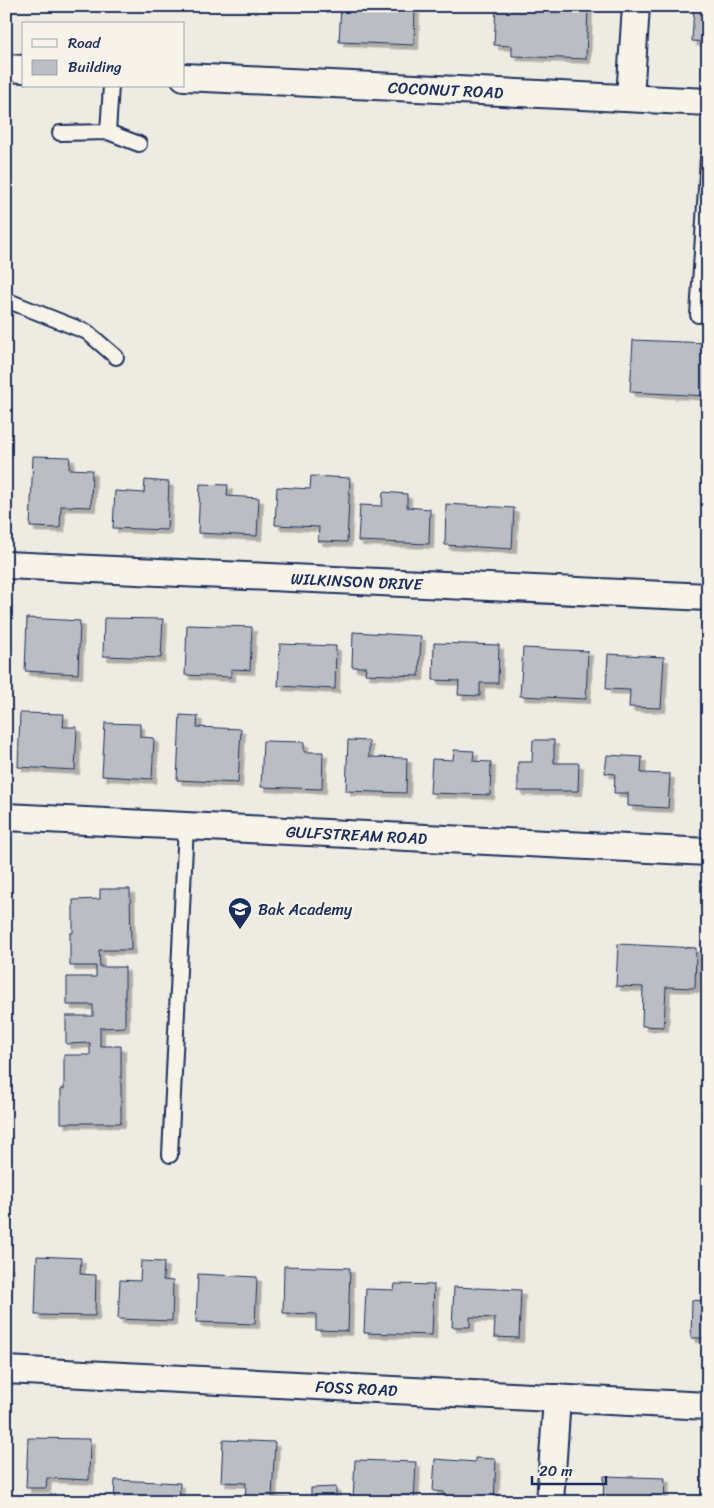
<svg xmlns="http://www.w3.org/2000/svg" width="714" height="1508" viewBox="0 0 714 1508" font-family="Sriracha,sans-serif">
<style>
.building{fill:#babdc2;stroke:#1b2f5e;filter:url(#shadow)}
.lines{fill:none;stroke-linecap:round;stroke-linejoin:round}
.service-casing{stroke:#1b2f5e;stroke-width:18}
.minor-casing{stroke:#1b2f5e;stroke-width:30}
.service{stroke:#f7f3e8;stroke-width:14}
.minor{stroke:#f7f3e8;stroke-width:26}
.labels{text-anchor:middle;stroke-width:4.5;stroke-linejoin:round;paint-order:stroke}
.street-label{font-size:16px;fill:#1b2f5e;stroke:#f7f3e8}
.poi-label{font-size:16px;fill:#1b2f5e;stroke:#f7f3e8;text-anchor:start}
</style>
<defs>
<filter id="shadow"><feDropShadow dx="4.5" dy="4.5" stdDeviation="0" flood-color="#0004"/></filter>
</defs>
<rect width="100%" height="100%" fill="#eeebe2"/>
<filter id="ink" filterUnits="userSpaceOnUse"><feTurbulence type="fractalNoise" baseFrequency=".02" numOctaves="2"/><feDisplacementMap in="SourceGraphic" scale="10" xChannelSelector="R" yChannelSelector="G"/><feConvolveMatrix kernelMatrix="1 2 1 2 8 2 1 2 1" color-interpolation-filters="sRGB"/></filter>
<g filter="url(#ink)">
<path class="building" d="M341,6H415L414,45L339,42Z
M496,6H588L586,59L512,56V46L494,45Z
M694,8L708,9V42L692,41Z
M633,340L708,343V396L630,392Z
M33,456L70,457L69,469L92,470L91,507L61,506L60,528L30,527Z
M311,476L350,478L347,542L318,541L319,527L275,525L277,487L310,489Z
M145,480L169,482L167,530L113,528L115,491L144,493Z
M200,484L228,485L227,496L259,498L257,536L198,533Z
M383,492L407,494V507L430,509L429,544L358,541L360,505L382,506Z
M446,504L514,508L512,549L445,545Z
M27,618L80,621L78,674L25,671Z
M104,618L163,619L161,658L103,656Z
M187,625L252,627L250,670L231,669V677L185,675Z
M353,632L421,636L419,676L365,674L366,667H352Z
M434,643L499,645L498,683H480V696L458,695L459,681L433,680Z
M280,644L336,646L335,689L278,686Z
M523,648L588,651L586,699L520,696Z
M608,654L664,657L661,708L629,707L630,690L606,689Z
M20,713L64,714L63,727H77L75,770L18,767Z
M180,715L198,716L197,727L241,729L238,783L177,780Z
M105,723L140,724V737L154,738L152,779L102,776Z
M348,740L369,741V757L407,758L406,793L346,791Z
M533,740H554V763H579L578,791H518V762H532Z
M263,741L304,742V752H323L322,789L261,787Z
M454,750L474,751L473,761L491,762L490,795L430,793L432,759L453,760Z
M607,755L642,757L641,773L670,774L668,808L628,806V793H614L615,774L605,773Z
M100,889H130L131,950H99L100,967H125V1027L100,1028V1046H121V1123H61V1089H64V1055H90V1043L66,1044V1016H93V1005H67V977H96V966H70V933H73V900L100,899Z
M618,944L696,948L695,988L666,987L664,1027L642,1026L643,987L616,986Z
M37,1256L81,1258L80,1274L96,1275L95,1316L35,1315Z
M141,1261L164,1262L163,1280L173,1281L172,1321L118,1319L120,1280L140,1281Z
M6,1264H9L7,1306H6Z
M284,1266L350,1268L348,1331L316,1330V1314L283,1313Z
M198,1274L257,1277L255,1324L196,1322Z
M395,1284L434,1285L432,1335L364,1333L366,1289L394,1290Z
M454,1287L521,1290L519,1338L494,1337L495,1318L470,1317V1327H452Z
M692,1300L708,1301V1338H691Z
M28,1438L90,1439L89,1480L47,1478L46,1488H26Z
M223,1440L275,1442L272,1497L290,1498V1502H245L246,1483L221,1482Z
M475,1458L496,1459L494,1502H444V1492L433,1491L435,1459L475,1462Z
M355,1460L416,1462L414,1502L353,1499Z
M604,1476L665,1478L664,1502H603Z
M115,1480L180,1483L179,1502H114Z
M336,1487V1502H311V1488Z"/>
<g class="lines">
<g class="service-casing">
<path id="service" d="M108,132L139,144
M60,133L108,132L111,86
M6,300L87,332L116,357
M698,315L708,157
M170,1155L186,826"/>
</g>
<g class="minor-casing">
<g id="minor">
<path d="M6,68L24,69"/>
<path id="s1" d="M184,77L708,102"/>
<path d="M630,98L636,6"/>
<path id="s2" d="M6,565L708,597"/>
<path id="s3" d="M6,817L708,852"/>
<path id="s4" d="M6,1370L708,1406"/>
<path d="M550,1502L557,1398"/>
</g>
</g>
<use href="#service" class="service"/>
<use href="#minor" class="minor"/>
</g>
</g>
<defs>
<g id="school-pin" transform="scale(1.25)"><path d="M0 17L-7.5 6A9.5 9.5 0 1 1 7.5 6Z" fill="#1b2f5e" stroke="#f7f3e8"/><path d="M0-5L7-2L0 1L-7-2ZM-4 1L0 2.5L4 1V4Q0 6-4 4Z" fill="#fff"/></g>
</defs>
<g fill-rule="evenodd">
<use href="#school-pin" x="240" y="909"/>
</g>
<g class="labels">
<g class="street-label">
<text dy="6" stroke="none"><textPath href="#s1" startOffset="262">COCONUT ROAD</textPath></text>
<text dy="6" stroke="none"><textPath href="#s2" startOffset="351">WILKINSON DRIVE</textPath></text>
<text dy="6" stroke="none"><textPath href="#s3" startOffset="351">GULFSTREAM ROAD</textPath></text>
<text dy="6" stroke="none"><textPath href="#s4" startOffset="351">FOSS ROAD</textPath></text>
</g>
<g class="poi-label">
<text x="258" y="915">Bak Academy</text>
</g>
</g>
<rect width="714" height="1508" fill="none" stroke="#f7f3e8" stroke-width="25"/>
<rect x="12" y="12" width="689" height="1483" fill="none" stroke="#1b2f5e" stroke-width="2" filter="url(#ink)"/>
<rect x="22" y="22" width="162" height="65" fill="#f7f3e8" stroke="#9fa5b1"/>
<rect x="32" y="39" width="25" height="8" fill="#f7f3e8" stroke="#9fa5b1"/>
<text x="68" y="48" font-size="15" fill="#1b2f5e">Road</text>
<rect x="32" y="60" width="25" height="15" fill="#babdc2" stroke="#9fa5b1"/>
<text x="68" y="72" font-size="15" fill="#1b2f5e">Building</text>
<path d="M532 1476v8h74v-8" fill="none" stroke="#1b2f5e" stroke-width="2.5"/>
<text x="539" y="1476" font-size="15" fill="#1b2f5e" stroke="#f7f3e8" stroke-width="4" paint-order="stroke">20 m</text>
</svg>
